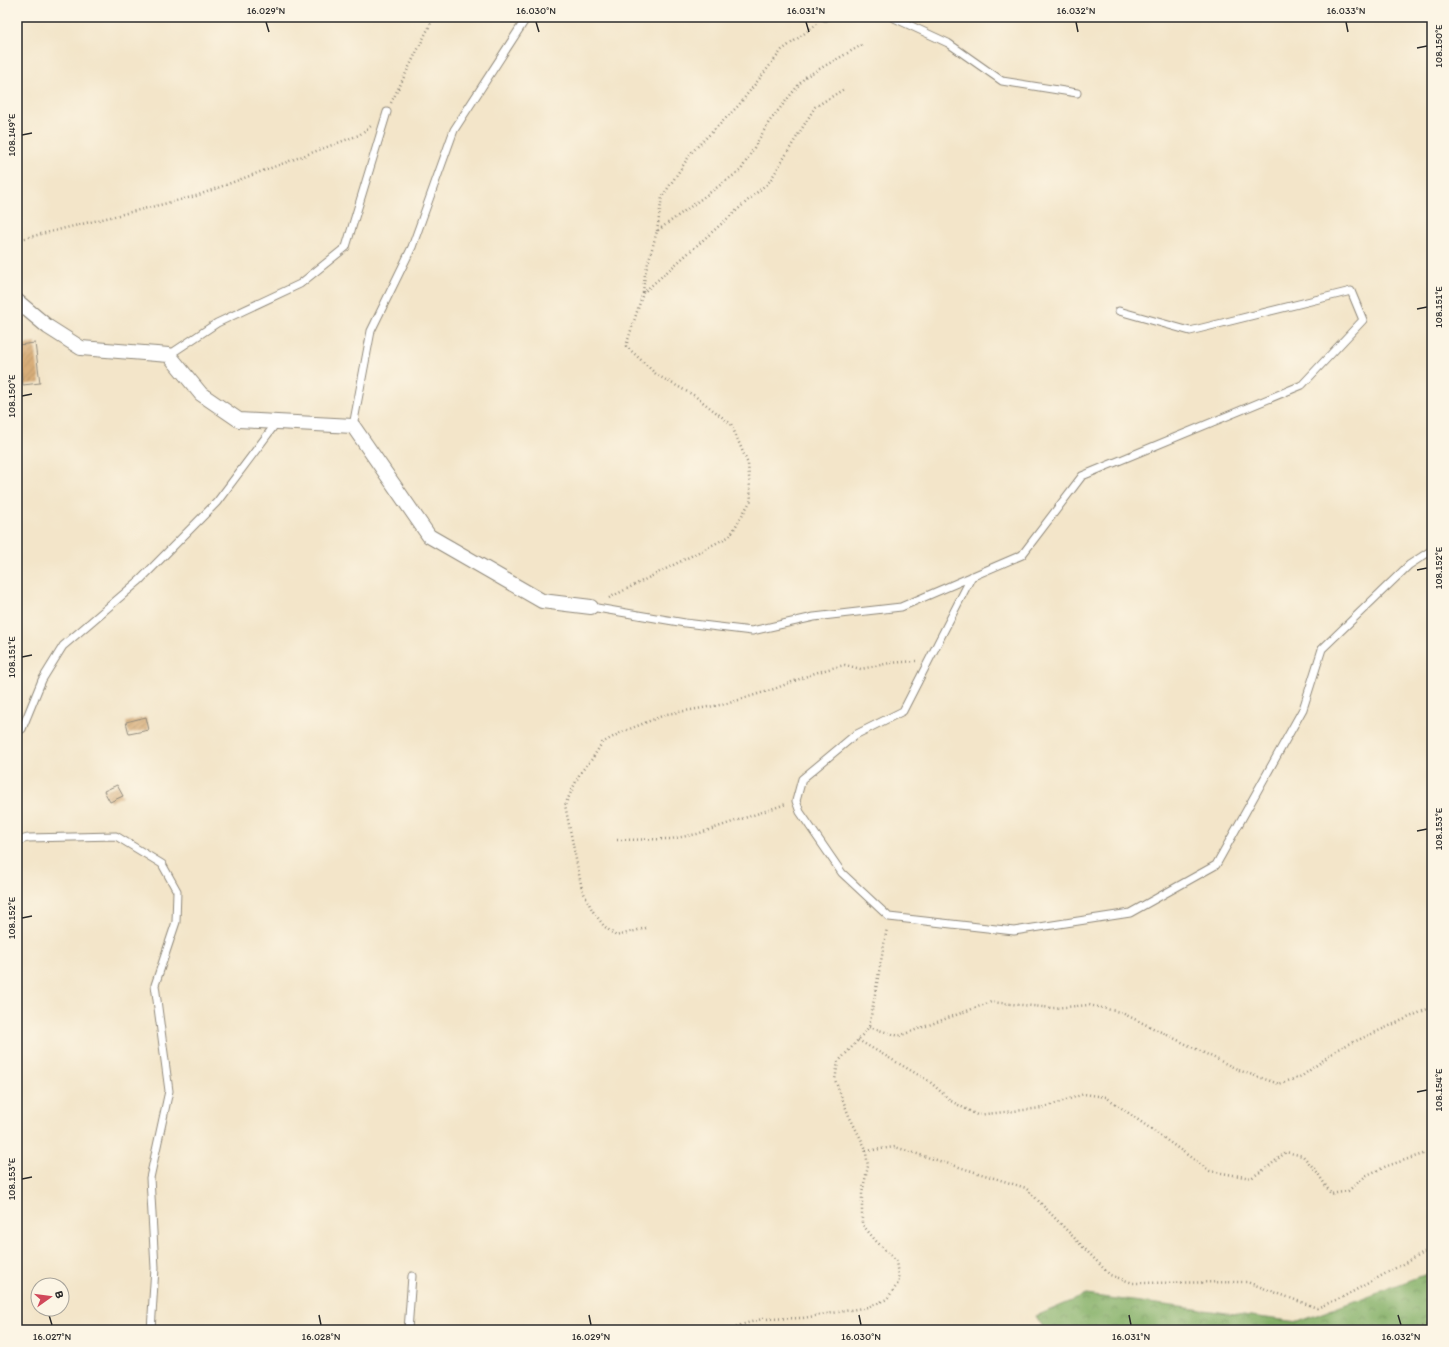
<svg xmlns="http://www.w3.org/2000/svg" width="1449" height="1347" viewBox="0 0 1449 1347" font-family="Itim,sans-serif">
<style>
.forest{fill:url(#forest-crowns);stroke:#586e4a}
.building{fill:url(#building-hatch)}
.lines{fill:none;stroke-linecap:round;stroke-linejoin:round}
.lane-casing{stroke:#8f887a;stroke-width:9}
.street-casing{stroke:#8f887a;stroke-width:16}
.path{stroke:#8f887a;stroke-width:2.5;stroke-dasharray:1 3;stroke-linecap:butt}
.lane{stroke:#fff;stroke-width:7}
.street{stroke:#fff;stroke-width:14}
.ticks{fill:none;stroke:#2b2b2b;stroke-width:1.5}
.neatline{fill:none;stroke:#2b2b2b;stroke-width:1.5}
.ticks-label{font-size:10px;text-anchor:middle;fill:#2b2b2b}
</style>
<defs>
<pattern id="forest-crowns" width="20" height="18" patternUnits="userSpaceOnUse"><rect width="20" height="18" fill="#84b068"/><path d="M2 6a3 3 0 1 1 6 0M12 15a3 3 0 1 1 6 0" fill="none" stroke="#6c8f56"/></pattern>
<pattern id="building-hatch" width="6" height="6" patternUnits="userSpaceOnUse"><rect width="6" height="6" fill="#d8ae7a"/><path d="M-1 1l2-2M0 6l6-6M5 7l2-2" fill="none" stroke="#af8e64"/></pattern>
</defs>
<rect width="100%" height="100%" fill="#fcf5e5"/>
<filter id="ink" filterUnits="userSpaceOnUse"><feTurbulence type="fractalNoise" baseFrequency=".025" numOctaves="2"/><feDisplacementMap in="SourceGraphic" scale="8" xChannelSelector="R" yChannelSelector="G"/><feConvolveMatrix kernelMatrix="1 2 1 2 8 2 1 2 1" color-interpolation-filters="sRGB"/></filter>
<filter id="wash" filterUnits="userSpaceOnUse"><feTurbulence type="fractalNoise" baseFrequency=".012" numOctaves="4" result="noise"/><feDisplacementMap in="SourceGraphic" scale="16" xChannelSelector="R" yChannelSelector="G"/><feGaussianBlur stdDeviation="0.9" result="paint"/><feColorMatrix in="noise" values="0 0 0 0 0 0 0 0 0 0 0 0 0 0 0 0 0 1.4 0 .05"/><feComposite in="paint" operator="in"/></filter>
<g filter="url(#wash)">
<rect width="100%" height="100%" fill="#f3e5c9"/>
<path class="forest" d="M1432,1272V1330H1045L1036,1316L1086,1295L1298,1322Z"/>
<g id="blocks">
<path class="building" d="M35,343L40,383L23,385L18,345Z
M146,717L149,730L129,734L126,722Z
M117,785L123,796L110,802L104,791Z"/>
</g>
</g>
<g filter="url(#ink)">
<use href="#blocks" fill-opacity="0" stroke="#8f887a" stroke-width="1"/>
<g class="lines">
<g class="lane-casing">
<path id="lane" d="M825,17H826
M892,17L948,43L1002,81L1077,93
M169,355L217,323L300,284L346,247L387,112
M353,426L371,331L412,247L454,130L527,17
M972,576L903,711L855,735L802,779L796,801L800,812L842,873L889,917L1014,931L1130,913L1216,865L1303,709L1322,649L1409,565L1432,550
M591,607L685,623L752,631L814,617L901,607L1022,555L1082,476L1302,385L1363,320L1351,291L1190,331L1119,311
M17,732L22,729L42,680L63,646L140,580L217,502L277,422
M17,841L28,838L116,836L162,864L177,891L176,922L155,985L169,1091L150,1178L155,1268L151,1330
M408,1330L412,1276"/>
</g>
<g class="street-casing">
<path id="street" d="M17,301L48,327L81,348L169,355L201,394L239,420L353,426L429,536L542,601L591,607"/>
</g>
<path class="path" d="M391,103L434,17
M657,231L662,197L692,152L738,106L782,50L817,24
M17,240L196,196L359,135L371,126
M643,292L645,274L657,231L741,170L769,122L805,77L862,45
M609,598L730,536L751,500L748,464L731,424L695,396L657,375L626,346L643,293L770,181L815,107L844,89
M617,840L671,839L697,834L786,804
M646,928L616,936L604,926L592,910L582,889L565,805L580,773L592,759L602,743L622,732L667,714L726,704L774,689L815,673L832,668L845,665L861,669L890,663L916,661
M869,1027L899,1036L991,1002L1053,1008L1089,1005L1120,1012L1241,1071L1279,1084L1302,1076L1338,1049L1432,1007
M858,1040L929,1081L951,1101L977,1115L1042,1108L1084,1094L1106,1097L1210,1171L1251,1178L1268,1167L1286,1152L1303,1156L1317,1172L1331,1194L1348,1191L1367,1175L1387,1166L1426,1153
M866,1151L895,1147L1026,1188L1110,1275L1133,1283L1247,1282L1317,1308L1343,1297L1432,1248
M734,1330L737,1326L762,1319L803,1318L868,1307L887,1299L899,1282L896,1261L875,1240L862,1224V1193L868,1166L865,1147L849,1116L835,1080L838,1062L852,1047L869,1027L887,928
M1410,1330L1432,1323"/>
<use href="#lane" class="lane"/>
<use href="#street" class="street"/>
</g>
</g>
<path class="ticks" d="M266,22L269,32M536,22L539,32M806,22L809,32M1076,22L1078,32M1346,22L1348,32M1417,48L1427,46M22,135L32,133M1417,309L1427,307M22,396L32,394M1417,570L1427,568M22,657L32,655M1417,831L1427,829M22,918L32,916M1417,1092L1427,1090M22,1179L32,1177M49,1315L52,1325M319,1315L321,1325M589,1315L591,1325M859,1315L861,1325M1129,1315L1131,1325M1398,1315L1401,1325"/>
<rect width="1449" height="1347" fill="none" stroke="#fcf5e5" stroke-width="44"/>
<g transform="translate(50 1297) rotate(76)"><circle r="19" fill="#fcf5e5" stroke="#a8a49b"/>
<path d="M0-3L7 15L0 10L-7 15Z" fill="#d1495b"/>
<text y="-6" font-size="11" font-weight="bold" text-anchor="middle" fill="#2b2b2b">B</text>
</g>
<rect x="22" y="22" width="1405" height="1303" class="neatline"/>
<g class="ticks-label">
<text x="266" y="14">16.029°N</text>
<text x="536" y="14">16.030°N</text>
<text x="806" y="14">16.031°N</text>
<text x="1076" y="14">16.032°N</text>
<text x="1346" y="14">16.033°N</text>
<text transform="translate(1438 46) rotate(-90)" y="4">108.150°E</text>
<text transform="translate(11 135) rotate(-90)" y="4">108.149°E</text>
<text transform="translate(1438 307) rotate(-90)" y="4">108.151°E</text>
<text transform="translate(11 396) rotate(-90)" y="4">108.150°E</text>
<text transform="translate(1438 568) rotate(-90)" y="4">108.152°E</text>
<text transform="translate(11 657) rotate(-90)" y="4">108.151°E</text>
<text transform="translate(1438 829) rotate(-90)" y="4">108.153°E</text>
<text transform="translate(11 918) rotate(-90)" y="4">108.152°E</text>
<text transform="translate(1438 1090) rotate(-90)" y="4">108.154°E</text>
<text transform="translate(11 1179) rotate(-90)" y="4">108.153°E</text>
<text x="52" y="1340">16.027°N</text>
<text x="321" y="1340">16.028°N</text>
<text x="591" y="1340">16.029°N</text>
<text x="861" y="1340">16.030°N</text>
<text x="1131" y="1340">16.031°N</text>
<text x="1401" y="1340">16.032°N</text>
</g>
</svg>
